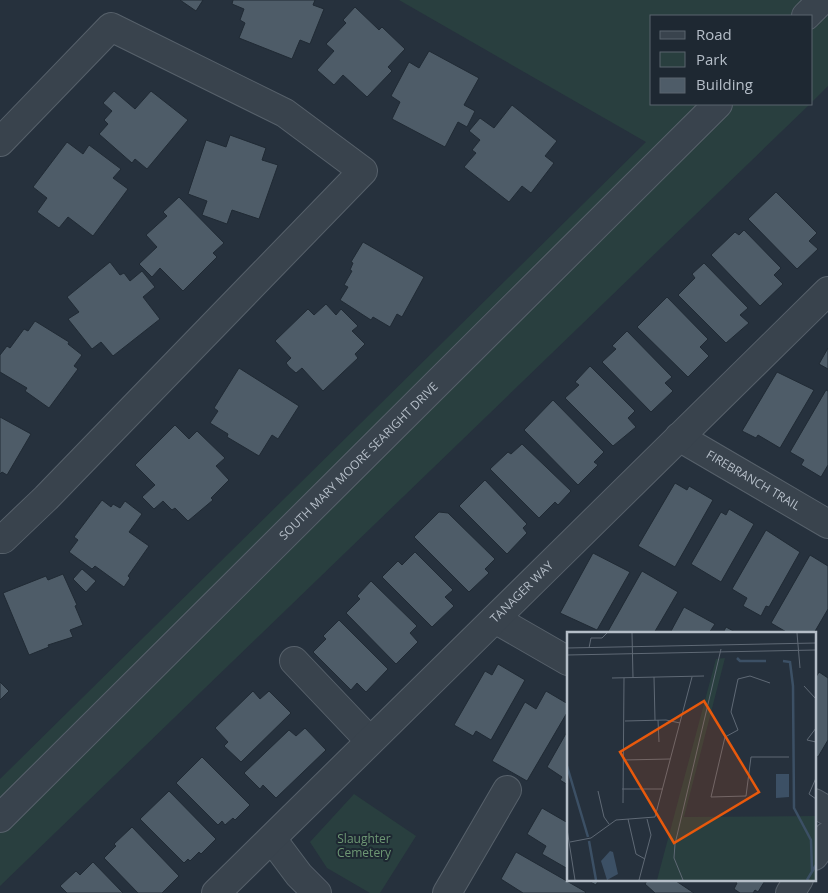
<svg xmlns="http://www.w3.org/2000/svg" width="828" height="893" viewBox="0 0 828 893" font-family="'Open Sans',sans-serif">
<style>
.green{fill:#293f3f}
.building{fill:#4e5c68;stroke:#202a34}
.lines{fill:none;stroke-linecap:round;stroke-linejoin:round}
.minor-casing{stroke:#57616b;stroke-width:30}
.minor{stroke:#39434d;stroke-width:28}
.labels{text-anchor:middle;stroke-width:4;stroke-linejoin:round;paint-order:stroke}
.street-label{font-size:12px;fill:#b5bec8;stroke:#1e2832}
.park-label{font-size:12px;fill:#6e9874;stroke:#1e2832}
.inset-river{fill:none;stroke:#3c5065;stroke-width:2.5}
.inset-road{fill:none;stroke:#5f6975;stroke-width:1}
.view{fill:#e8590c;fill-opacity:0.15;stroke:#e8590c;stroke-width:2.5}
.inset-edge{fill:none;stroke:#b5bec8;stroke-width:2.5}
</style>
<rect width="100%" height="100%" fill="#26313d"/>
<path class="green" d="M399,0H828V86L812,102V16H652V104H810L0,886V779L646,142Z
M354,794L416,836L380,893H370L327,868L310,842Z"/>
<path class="building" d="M180,0H203L196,11Z
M233,0H315L313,5L324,9L310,44L300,40L292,59L239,38L245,23L240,20L244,9L232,4Z
M355,7L379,30L382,27L405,49L388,67L392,71L367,97L343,75L334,85L317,70L334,51L326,44L346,23L343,20Z
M429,51L479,78L464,105L475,111L467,127L458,122L445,147L392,119L400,102L391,96L409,62L419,68Z
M114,91L135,109L151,91L188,120L147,169L135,159L132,163L99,134L108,124L104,120L112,111L103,103Z
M512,105L557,141L545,156L554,163L531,193L522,186L509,202L464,167L476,153L472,150L480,140L469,131L480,118L494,128Z
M230,135L266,148L262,160L278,165L259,219L232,210L227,224L202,215L207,201L188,194L206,140L226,147Z
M67,142L83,154L89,145L121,169L113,178L128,189L93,236L68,217L59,228L37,212L47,198L33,187Z
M776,192L817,233L809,241L818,249L797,269L748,219Z
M179,197L224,243L213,253L217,257L183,291L160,268L152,277L139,264L157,247L146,235L167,216L163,212Z
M744,230L781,268L774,275L783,284L760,306L711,255L735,232L739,235Z
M363,242L424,277L402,317L397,314L390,327L373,317L371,320L340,300L348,287L344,285L352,271L350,270L353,263L351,262Z
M110,262L120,275L124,273L130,281L142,271L155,287L143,297L160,319L113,356L101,342L92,349L68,319L79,312L67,297Z
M704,263L748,308L740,315L749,323L726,343L678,295L695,278L692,274Z
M667,297L708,339L700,347L709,356L688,377L637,327Z
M326,304L336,315L341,309L358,326L352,331L365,344L355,354L358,358L323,391L302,368L296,373L289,367L286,363L291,358L275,341L308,309L314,315Z
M35,321L69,342L68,344L82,355L74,366L78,369L49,408L25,391L27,388L0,372V355L7,346L10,348L24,329L28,331Z
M627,331L672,377L665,383L673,391L651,412L602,362L616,349L612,346Z
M828,348V369L819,364Z
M590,366L635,411L628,418L636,427L613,446L565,398L579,385L575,382Z
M239,368L299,406L278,439L272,435L259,456L227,437L228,434L210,423L218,411L214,408Z
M777,372L814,390L780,448L758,435L756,438L742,431Z
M826,390L828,391V465L821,477L801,465L804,460L790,452Z
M553,400L604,452L594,462L598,465L578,485L524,430Z
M0,417L31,434L7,475L2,472L0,474Z
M175,425L189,439L197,431L225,458L216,466L229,480L211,498L213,500L188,521L175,508L172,510L163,501L154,509L142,497L155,485L135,465Z
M522,444L571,491L558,505L555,502L539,518L490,469L508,452L511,454Z
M485,480L527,524L523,528L527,533L507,554L459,506Z
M675,483L687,490L689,486L713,500L675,567L638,546Z
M102,500L111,507L113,504L120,508L125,501L142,514L129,532L149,546L128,576L130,578L124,587L95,566L92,569L69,552L78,540L74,537Z
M729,509L754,524L721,582L691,564L721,512L726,515Z
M439,512L448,513L495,559L485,569L489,573L469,592L414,537Z
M766,530L800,552L769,607L766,606L761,616L743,606L747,598L732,589Z
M415,552L453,590L445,597L454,606L432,627L382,577L398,561L402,565Z
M593,553L630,572L597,630L560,613Z
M810,555L828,566V609L814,633H788L771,623Z
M82,569L96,581L86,592L73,579Z
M642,571L678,592L654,633H607Z
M63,574L77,605L75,606L83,625L70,630L73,637L48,645L49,647L29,655L3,593L46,576L48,580Z
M371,581L417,626L410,633L418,642L396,664L346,613L360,599L357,596Z
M684,607L715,624L709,633H670Z
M339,620L388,669L366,692L357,683L351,690L313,652L326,639L323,636Z
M726,627L737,633H723Z
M498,664L525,680L491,740L476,731L473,736L454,725L485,671L492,675Z
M819,672L828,678V740L818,757L814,754V680Z
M0,682L9,691L0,700Z
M253,691L260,699L269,691L291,713L241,762L224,746L228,742L215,728Z
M546,691L568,704V711L527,781L492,761L525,702L536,709Z
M305,728L326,750L276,798L263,785L260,789L244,773L289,730L296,736Z
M568,730V785L560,780L562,777L547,767Z
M202,757L250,805L235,820L233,818L225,825L222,821L218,825L176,783Z
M169,791L216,839L201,854L199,852L190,861L188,859L184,863L140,819Z
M542,808L568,823V869L542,854L546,846L527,834Z
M132,827L179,876L162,893H138L104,858L116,846L114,844Z
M516,852L586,892L585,893H523L501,879Z
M93,862L123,893H67L60,886L76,871L80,875Z
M585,879H599L596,885Z
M648,879H673L694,893H655L645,884Z
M731,879H766L758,892L755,890L753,893H740L734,889L737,883Z"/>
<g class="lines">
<g class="minor-casing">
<g id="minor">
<path d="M806,16L822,0"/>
<path d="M0,142L111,27L285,113L363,171L46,498L3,539H0"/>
<path id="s1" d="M679,437L828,524"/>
<path d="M495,619L568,661"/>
<path d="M294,661L369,740"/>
<path d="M814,803L828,811"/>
<path id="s2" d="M0,818L718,104"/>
<path d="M272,839L299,875L317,893"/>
<path d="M814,856L828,836"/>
<path id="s3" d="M216,893L828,291"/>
<path d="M447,893L507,790"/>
<path d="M790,893L799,879"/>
</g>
</g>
<use href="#minor" class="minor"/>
</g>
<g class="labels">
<g class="street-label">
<text dy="4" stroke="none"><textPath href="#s2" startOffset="506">SOUTH MARY MOORE SEARIGHT DRIVE</textPath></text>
<text dy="4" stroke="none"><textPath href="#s1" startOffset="86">FIREBRANCH TRAIL</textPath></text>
<text dy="4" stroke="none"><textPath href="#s3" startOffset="429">TANAGER WAY</textPath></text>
</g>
<g class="park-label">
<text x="364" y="843">Slaughter<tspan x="364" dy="14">Cemetery</tspan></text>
</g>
</g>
<g transform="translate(567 632)">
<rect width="249" height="249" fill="#26313d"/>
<path d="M158,26L117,185L249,184V248H90L149,27Z" fill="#293f3f"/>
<path d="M209,142H222V165L209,166ZM43,219L46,220L51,242L40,248L34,229Z" fill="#3c5065"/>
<path class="inset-river" d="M170,26L173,29H199M216,29L223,30L226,54L227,176L244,208L245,239M0,134L21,205M22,209L29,248M240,248L249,233"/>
<path class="inset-road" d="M65,1L66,46M230,1L233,36M0,16L249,11M22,16L24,6H35L40,1M0,23L249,18M87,45L88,88M45,46L137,44M203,51L183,44L171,47L164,80L171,98L158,105L144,165L179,164L184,125H222M237,54L249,67M91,88L92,110M58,89L99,88L113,91M249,96L240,108L249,110M56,128L103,127M249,146L242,162L249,167M55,157H96M31,159L37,185L42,192M56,171L57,46M61,187L69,222L78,227M0,197L8,248M3,210L24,206L49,188L88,185L125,45M72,248L84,203L80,187M116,248L107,226L108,212L154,17"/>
<path class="view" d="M137,69L192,160L107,211L53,120Z"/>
<rect width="249" height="249" class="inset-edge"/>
</g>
<rect x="650" y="15" width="162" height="90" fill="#1e2832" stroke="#5a646e"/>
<rect x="660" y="31" width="25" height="8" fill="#39434d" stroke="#5a646e"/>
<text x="696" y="40" font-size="15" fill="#b5bec8">Road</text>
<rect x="660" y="52" width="25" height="15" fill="#293f3f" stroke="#5a646e"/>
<text x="696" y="65" font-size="15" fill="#b5bec8">Park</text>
<rect x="660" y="78" width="25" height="15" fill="#4e5c68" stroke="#5a646e"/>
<text x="696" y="90" font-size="15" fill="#b5bec8">Building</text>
</svg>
